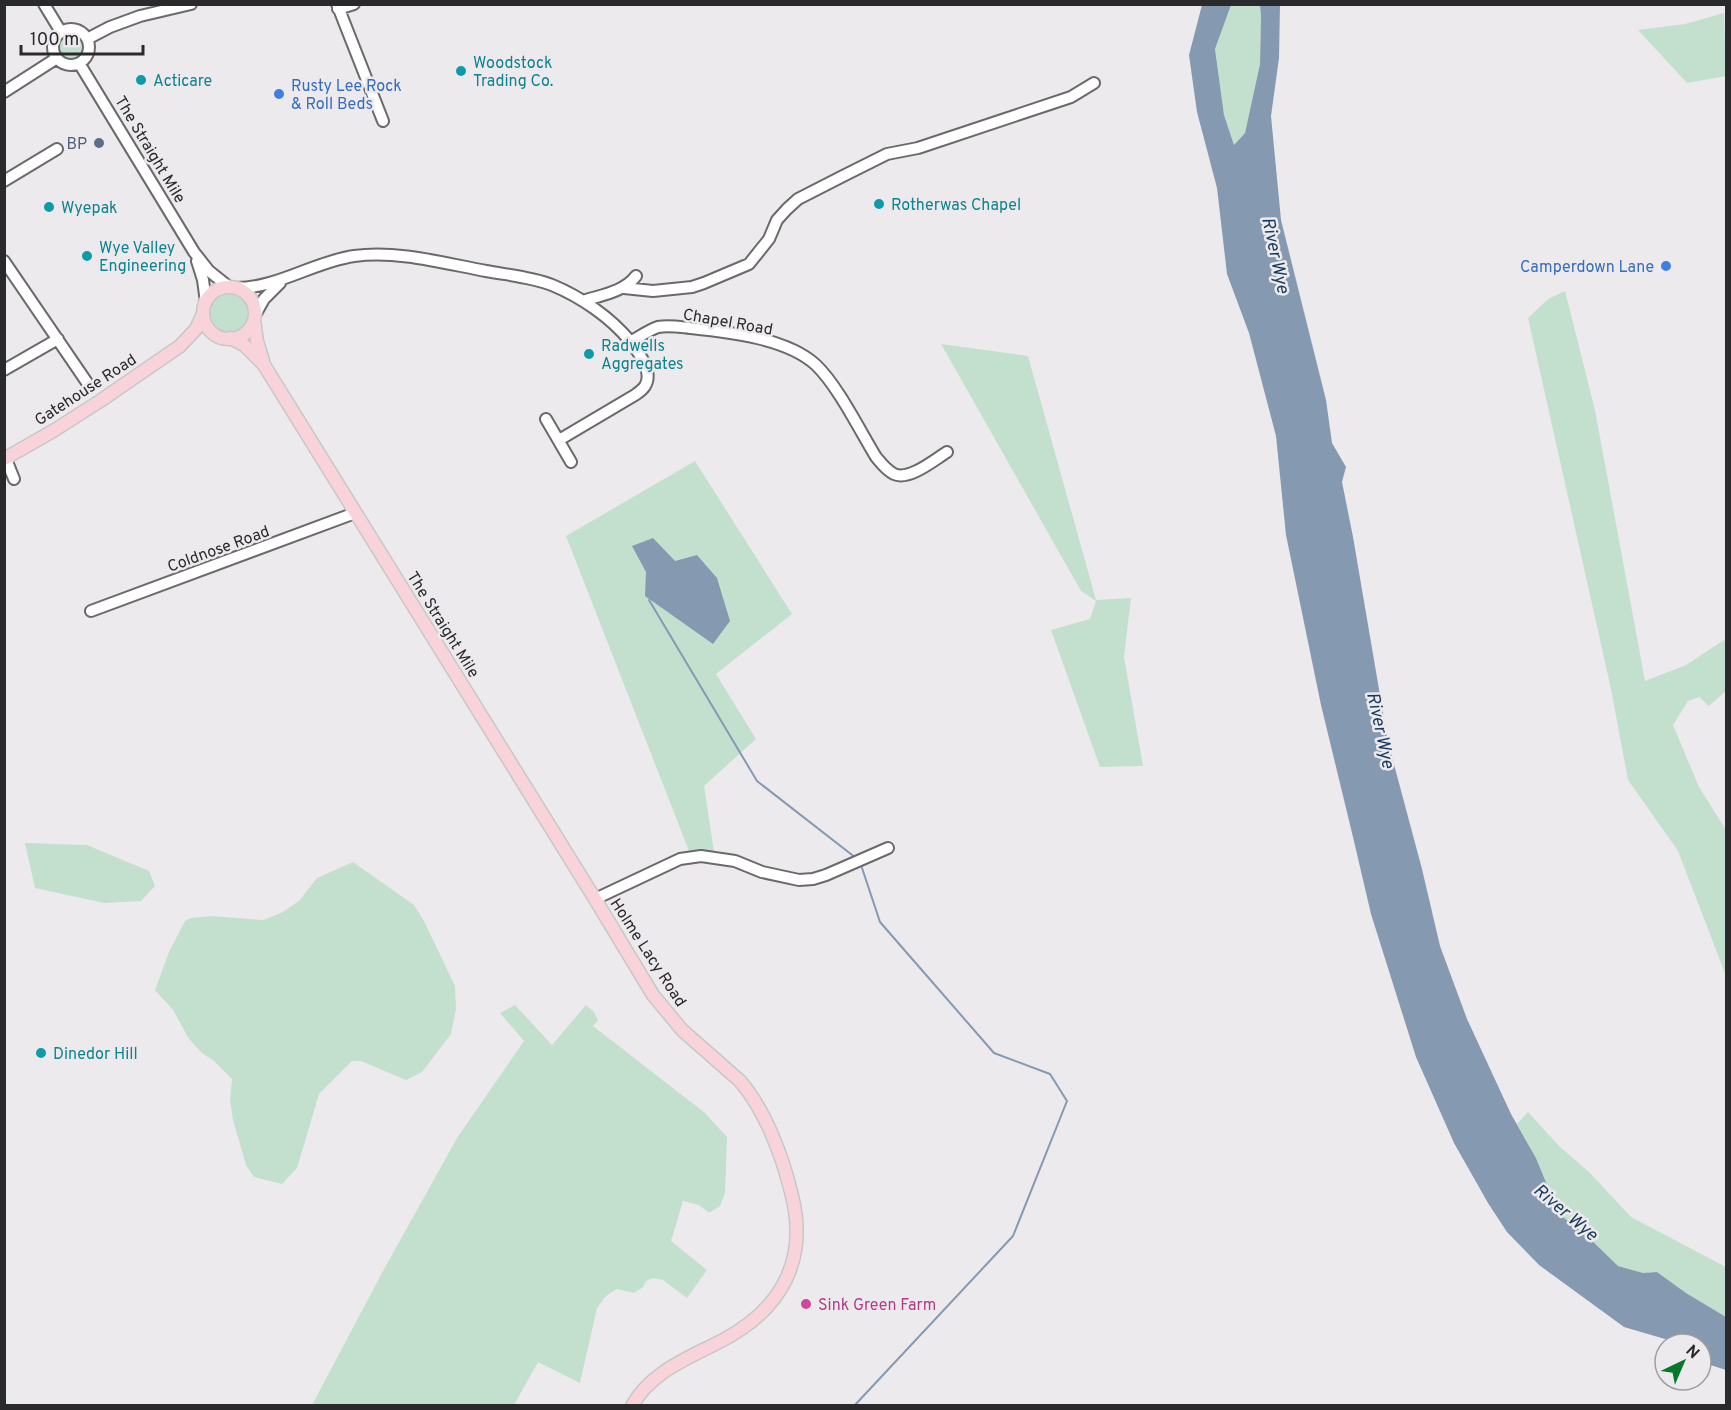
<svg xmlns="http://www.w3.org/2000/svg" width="1731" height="1410" viewBox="0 0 1731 1410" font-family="Overpass,sans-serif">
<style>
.green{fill:#c3e0cf}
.water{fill:#8599b1}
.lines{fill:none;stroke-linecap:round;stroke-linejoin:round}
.stream{stroke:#8599b1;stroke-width:2}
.minor-casing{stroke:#6c696d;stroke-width:14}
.major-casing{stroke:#c8c7c8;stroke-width:15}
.minor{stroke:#fff;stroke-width:10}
.major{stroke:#f8d4da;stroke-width:12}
.culture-dot{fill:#0f9aa8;stroke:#edeaee;stroke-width:2}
.shop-dot{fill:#3f7fe0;stroke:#edeaee;stroke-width:2}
.service-dot{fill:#5c6f8a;stroke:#edeaee;stroke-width:2}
.hotel-dot{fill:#d1479c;stroke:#edeaee;stroke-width:2}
.labels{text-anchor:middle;stroke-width:5;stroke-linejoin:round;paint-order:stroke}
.culture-label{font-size:16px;fill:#0d838f;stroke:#edeaee;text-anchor:start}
.shop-label{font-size:16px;fill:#366cbe;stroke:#edeaee;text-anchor:start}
.service-label{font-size:16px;fill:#4e5e75;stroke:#edeaee;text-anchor:end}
.street-label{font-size:16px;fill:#2a292b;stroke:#edeaee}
.hotel-label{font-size:16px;fill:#b23c85;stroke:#edeaee;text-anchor:start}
.water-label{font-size:18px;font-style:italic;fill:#1a3a5d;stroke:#edeaee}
</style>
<rect width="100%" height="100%" fill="#edeaee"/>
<path class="green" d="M1231,5H1260L1261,16L1260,64L1245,133L1234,145L1224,115L1215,49Z
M1724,13L1726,76L1687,83L1638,30L1685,24Z
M59 47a12 12 0 1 1 24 0a12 12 0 1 1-24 0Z
M1565,291L1595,410L1645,681L1686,665L1724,640L1726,641V691L1709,706L1699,697L1688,701L1673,725L1699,787L1726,830V976L1678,851L1628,780L1611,689L1528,318L1548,299Z
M210 313a19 19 0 1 1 38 0a19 19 0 1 1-38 0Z
M941,344L1028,356L1096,600L1131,598L1124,657L1143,766L1100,767L1051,630L1090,619L1096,601L1081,591Z
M695,461L792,614L716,674L756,739L704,786L714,852L689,851L566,536Z
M25,843L87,845L149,871L155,886L141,901L104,903L35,888Z
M353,862L414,905L424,921L455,986L456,1009L451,1034L422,1072L406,1080L361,1061H352L319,1094L297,1168L282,1184L254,1177L246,1165L233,1120L230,1100L232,1079L213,1060L203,1054L189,1039L173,1010L155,990L169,952L185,921L191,918L212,916L263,920L281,913L299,901L317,878Z
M515,1005L552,1045L586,1005L594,1012L598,1020L593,1026L705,1113L727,1137L725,1193L720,1206L709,1213L699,1205L683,1201L671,1241L707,1270L687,1298L663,1280L653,1278L646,1281L643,1287L634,1293L617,1289L606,1296L597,1308L580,1383L538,1362L514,1405H312L383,1271L457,1138L524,1041L500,1013Z
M1528,1112L1559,1146L1590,1173L1631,1217L1726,1267V1317L1686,1293L1657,1272L1643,1273L1618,1266L1559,1214L1536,1158L1517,1124Z"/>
<path class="water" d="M1202,5H1231L1215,49L1224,115L1234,145L1245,133L1260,64L1261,16L1260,5H1280L1279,58L1271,116L1281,220L1326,400L1332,443L1346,467L1342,482L1353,537L1388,742L1422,869L1440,946L1467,1019L1511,1114L1536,1158L1559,1214L1587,1236L1618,1266L1643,1273L1657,1272L1686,1293L1726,1317V1370L1701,1362V1344H1672L1665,1339L1624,1327L1539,1265L1507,1232L1488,1203L1454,1143L1416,1057L1371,914L1353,837L1321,705L1286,535L1276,436L1249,333L1227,274L1217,188L1197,112L1189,55Z
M653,538L675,561L697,555L717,578L730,621L713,644L645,596L646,572L632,546Z"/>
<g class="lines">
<path class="stream" d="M649,600L757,781L856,858
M854,1406L1013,1236L1067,1101L1050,1074L994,1053L880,922L862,868"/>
<g class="minor-casing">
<path id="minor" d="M44,4L61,32
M337,4L383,121
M338,9L354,4
M53 47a18 18 0 1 1 36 0a18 18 0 1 1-36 0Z
M87,39L110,27L140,16L191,4
M79,63L194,252L209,271L229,287
M4,92L57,58
M4,181L57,149
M4,261L88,384
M197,261L203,280L206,302
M236,288C278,288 313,262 354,256C397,250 443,263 486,271C508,275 532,277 552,285C581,297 610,317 630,341C638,352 654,371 645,386C643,389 638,393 635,395L559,440
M624,288L653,291L692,287L704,283L749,264L769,239L777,220L787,209L798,199L845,175L887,154L918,148L1071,97L1094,83
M583,301C601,295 624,292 636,276
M255,315L264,299L280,283
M630,342C639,337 649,330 658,327C669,325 680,327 690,328C728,332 787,338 816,365C838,386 860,431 876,457C882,464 886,470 894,474C909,481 934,460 947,452
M4,370L58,339
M546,419L571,462
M6,459L14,479
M91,611L355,513
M595,899L680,859L701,856L735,861L762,872L799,880L813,879L826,875L888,848"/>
</g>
<g class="major-casing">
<path id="major" d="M203 313a26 26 0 1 1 52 0a26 26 0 1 1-52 0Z
M254,320L257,341L263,361
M230,338L244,345L264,365L595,899L653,995L682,1030L740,1081C765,1110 782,1155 791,1192C809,1258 783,1308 723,1340C691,1357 651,1371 632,1406
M4,459L53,431L100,401L180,346L196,329L203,314"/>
</g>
<use href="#minor" class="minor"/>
<use href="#major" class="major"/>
</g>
<g class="culture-dot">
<circle cx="461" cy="71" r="6"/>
<circle cx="141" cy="80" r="6"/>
<circle cx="879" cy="204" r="6"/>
<circle cx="49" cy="207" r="6"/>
<circle cx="87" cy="256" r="6"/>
<circle cx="589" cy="354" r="6"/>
<circle cx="41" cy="1053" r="6"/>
</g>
<g class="shop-dot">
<circle cx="279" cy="94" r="6"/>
<circle cx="1666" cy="266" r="6"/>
</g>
<circle class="service-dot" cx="99" cy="143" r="6"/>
<circle class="hotel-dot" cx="806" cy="1304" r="6"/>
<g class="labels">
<g class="culture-label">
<text x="473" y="68">Woodstock<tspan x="473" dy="18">Trading Co.</tspan></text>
<text x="153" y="86">Acticare</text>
<text x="891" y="210">Rotherwas Chapel</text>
<text x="61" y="213">Wyepak</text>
<text x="99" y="253">Wye Valley<tspan x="99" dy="18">Engineering</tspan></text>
<text x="601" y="351">Radwells<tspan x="601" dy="18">Aggregates</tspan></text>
<text x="53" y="1059">Dinedor Hill</text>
</g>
<g class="shop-label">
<text x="291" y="91">Rusty Lee Rock<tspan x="291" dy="18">&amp; Roll Beds</tspan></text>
<text x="1654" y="272" text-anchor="end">Camperdown Lane</text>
</g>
<g class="service-label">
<text x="87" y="149">BP</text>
</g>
<g class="street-label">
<text transform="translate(151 149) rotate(59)" y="6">The Straight Mile</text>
<text transform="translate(728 321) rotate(10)" y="6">Chapel Road</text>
<text transform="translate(85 389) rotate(-33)" y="6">Gatehouse Road</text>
<text transform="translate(218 548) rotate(-20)" y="6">Coldnose Road</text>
<text transform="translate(444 624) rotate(58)" y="6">The Straight Mile</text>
<text transform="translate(649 952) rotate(57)" y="6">Holme Lacy Road</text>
</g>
<g class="hotel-label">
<text x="818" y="1310">Sink Green Farm</text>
</g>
<g class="water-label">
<text transform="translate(1276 255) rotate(78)" y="6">River Wye</text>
<text transform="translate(1381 730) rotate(78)" y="6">River Wye</text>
<text transform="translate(1566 1212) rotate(40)" y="6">River Wye</text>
</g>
</g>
<rect width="1731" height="1410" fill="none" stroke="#2a292b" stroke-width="12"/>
<g transform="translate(1683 1362) rotate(44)"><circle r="28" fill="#edeaee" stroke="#9f9da0" stroke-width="1.5"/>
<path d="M0-4.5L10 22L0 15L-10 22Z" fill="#04792e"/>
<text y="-9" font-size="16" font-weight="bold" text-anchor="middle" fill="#2a292b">N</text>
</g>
<path d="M21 45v9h122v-9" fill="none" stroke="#2a292b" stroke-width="3"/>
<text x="30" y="45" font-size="18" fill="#2a292b" stroke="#edeaee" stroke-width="4.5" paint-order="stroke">100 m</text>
</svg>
